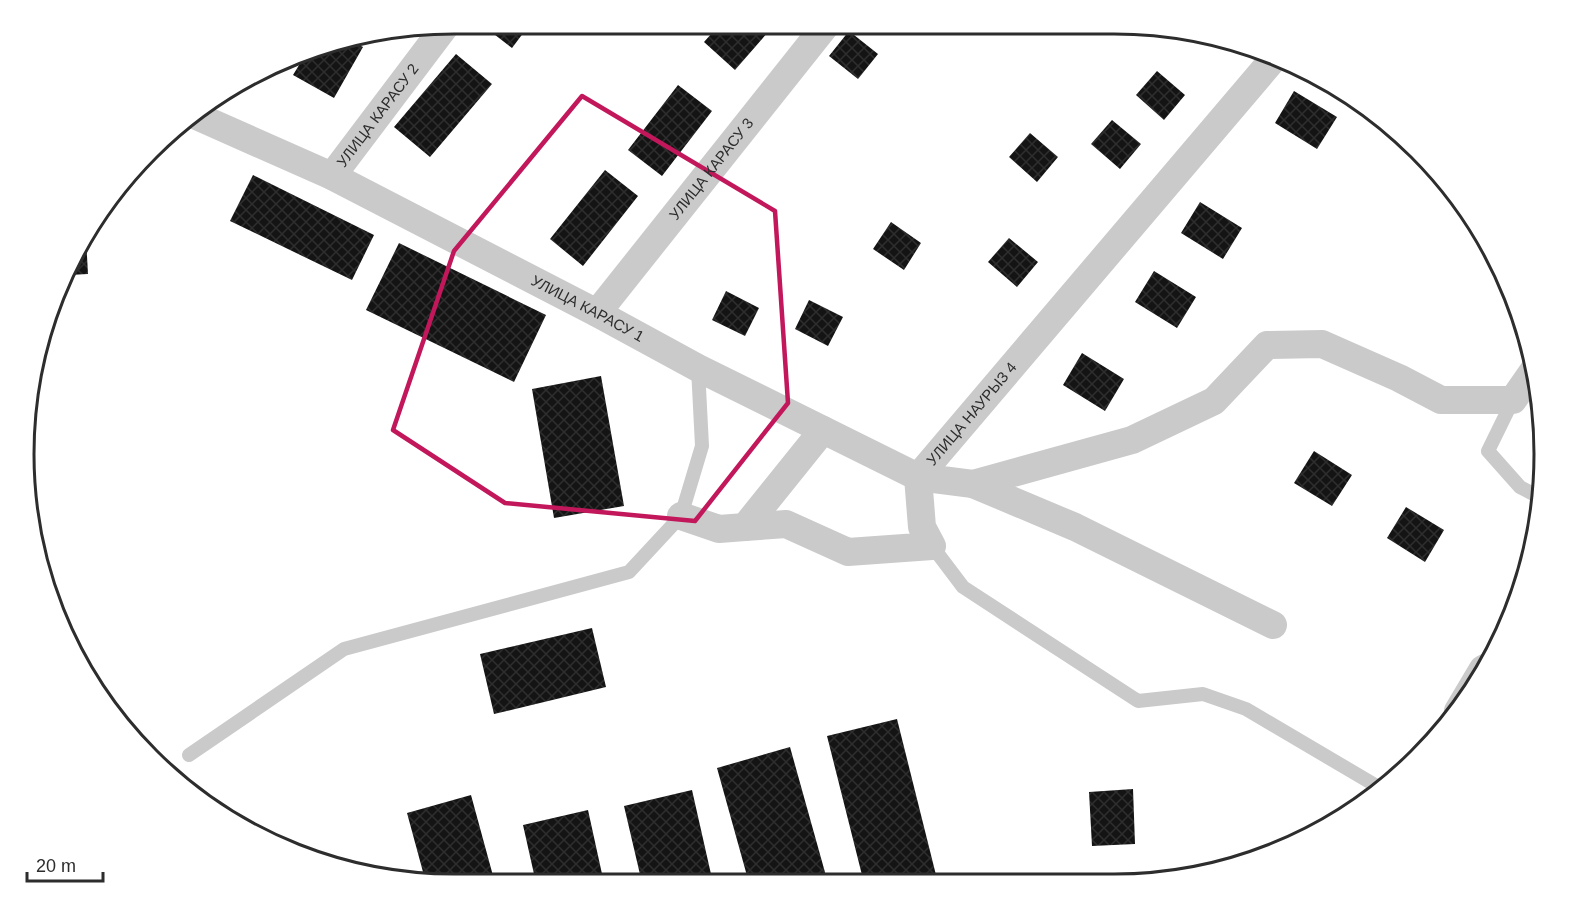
<svg xmlns="http://www.w3.org/2000/svg" width="1569" height="908" viewBox="0 0 1569 908" font-family="Helvetica,sans-serif">
<style>
.building{fill:url(#building-cross-hatch)}
.lines{fill:none;stroke-linecap:round;stroke-linejoin:round}
.service{stroke:#cacaca;stroke-width:14}
.minor{stroke:#cacaca;stroke-width:28}
.marked{fill:none;stroke:#c2185b;stroke-width:4.5;stroke-linejoin:round}
.labels{text-anchor:middle;stroke-width:6;stroke-linejoin:round;paint-order:stroke}
.street-label{font-size:15px;fill:#2d2d2d;stroke:#fff}
.rim{fill:none;stroke:#2d2d2d;stroke-width:3}
</style>
<defs>
<pattern id="building-cross-hatch" width="8" height="8" patternUnits="userSpaceOnUse" patternTransform="scale(1.5)"><rect width="8" height="8" fill="#141414"/><path d="M0 0l8 8M0 8l8-8" fill="none" stroke="#2e2e2e"/></pattern>
</defs>
<rect width="100%" height="100%" fill="#fff"/>
<path class="building" d="M481,24H530L512,48Z
M720,24H775L735,70L704,42Z
M849,31L878,54L858,79L829,56Z
M352,41L363,47L334,98L293,75L307,52L316,47Z
M456,54L492,84L430,157L394,127Z
M1157,71L1185,95L1164,120L1136,95Z
M678,85L712,111L662,176L628,150Z
M1294,91L1337,117L1317,149L1275,123Z
M1112,120L1141,144L1120,169L1091,144Z
M1030,133L1058,157L1037,182L1009,157Z
M605,170L638,196L583,266L550,239Z
M253,175L374,235L352,280L230,221Z
M1200,202L1242,228L1223,259L1181,233Z
M891,222L921,243L904,270L873,249Z
M86,238L88,274L69,275Z
M1009,238L1038,262L1017,287L988,262Z
M399,243L546,315L514,382L366,310Z
M1154,271L1196,297L1177,328L1135,302Z
M726,291L759,308L745,336L712,320Z
M809,300L843,317L828,346L795,329Z
M1082,353L1124,379L1105,411L1063,385Z
M601,376L624,506L554,518L532,389Z
M1314,451L1352,475L1332,506L1294,483Z
M1406,507L1444,530L1425,562L1387,538Z
M592,628L606,687L494,714L480,654Z
M897,719L938,883H864L827,736Z
M790,747L828,883H749L717,768Z
M1133,789L1135,844L1092,846L1089,792Z
M692,790L713,883H642L624,806Z
M471,795L495,883H426L407,813Z
M588,810L604,883H536L523,825Z"/>
<g class="lines">
<path class="service" d="M1513,400L1488,451L1520,487L1541,498
M932,546L963,587L1138,701L1203,694L1246,709L1380,788
M189,755L344,649L629,572L681,516L702,446L698,368"/>
<g class="minor">
<path id="s1" d="M192,114L332,176L597,313L698,368L918,477L922,527L932,546L848,552L786,524L745,527"/>
<path id="s2" d="M332,176L446,25"/>
<path id="s3" d="M597,313L826,25"/>
<path d="M973,484L1132,440L1214,401L1267,345L1322,344L1399,378L1441,400H1513L1536,367"/>
<path d="M681,516L719,529L745,527L823,430"/>
<path id="s4" d="M1273,625L1075,527L973,484L918,477L1275,57"/>
<path d="M1458,711L1483,669L1487,667"/>
</g>
</g>
<path class="marked" d="M582,96L775,211L788,403L695,521L505,503L393,430L454,251Z"/>
<g class="labels">
<g class="street-label">
<text dy="5" stroke="none"><textPath href="#s2" startOffset="76">УЛИЦА КАРАСУ 2</textPath></text>
<text dy="5" stroke="none"><textPath href="#s3" startOffset="184">УЛИЦА КАРАСУ 3</textPath></text>
<text dy="5" stroke="none"><textPath href="#s1" startOffset="441">УЛИЦА КАРАСУ 1</textPath></text>
<text dy="5" stroke="none"><textPath href="#s4" startOffset="470">УЛИЦА НАУРЫЗ 4</textPath></text>
</g>
</g>
<path d="M0 0H1569V908H0ZM454 34H1114A420 420 0 0 1 1534 454V454A420 420 0 0 1 1114 874H454A420 420 0 0 1 34 454V454A420 420 0 0 1 454 34Z" fill="#fff" fill-rule="evenodd"/>
<path class="rim" d="M454 34H1114A420 420 0 0 1 1534 454V454A420 420 0 0 1 1114 874H454A420 420 0 0 1 34 454V454A420 420 0 0 1 454 34Z"/>
<path d="M27 872v9h76v-9" fill="none" stroke="#2d2d2d" stroke-width="3"/>
<text x="36" y="872" font-size="18" fill="#2d2d2d" stroke="#ffffff" stroke-width="4.5" paint-order="stroke">20 m</text>
</svg>
